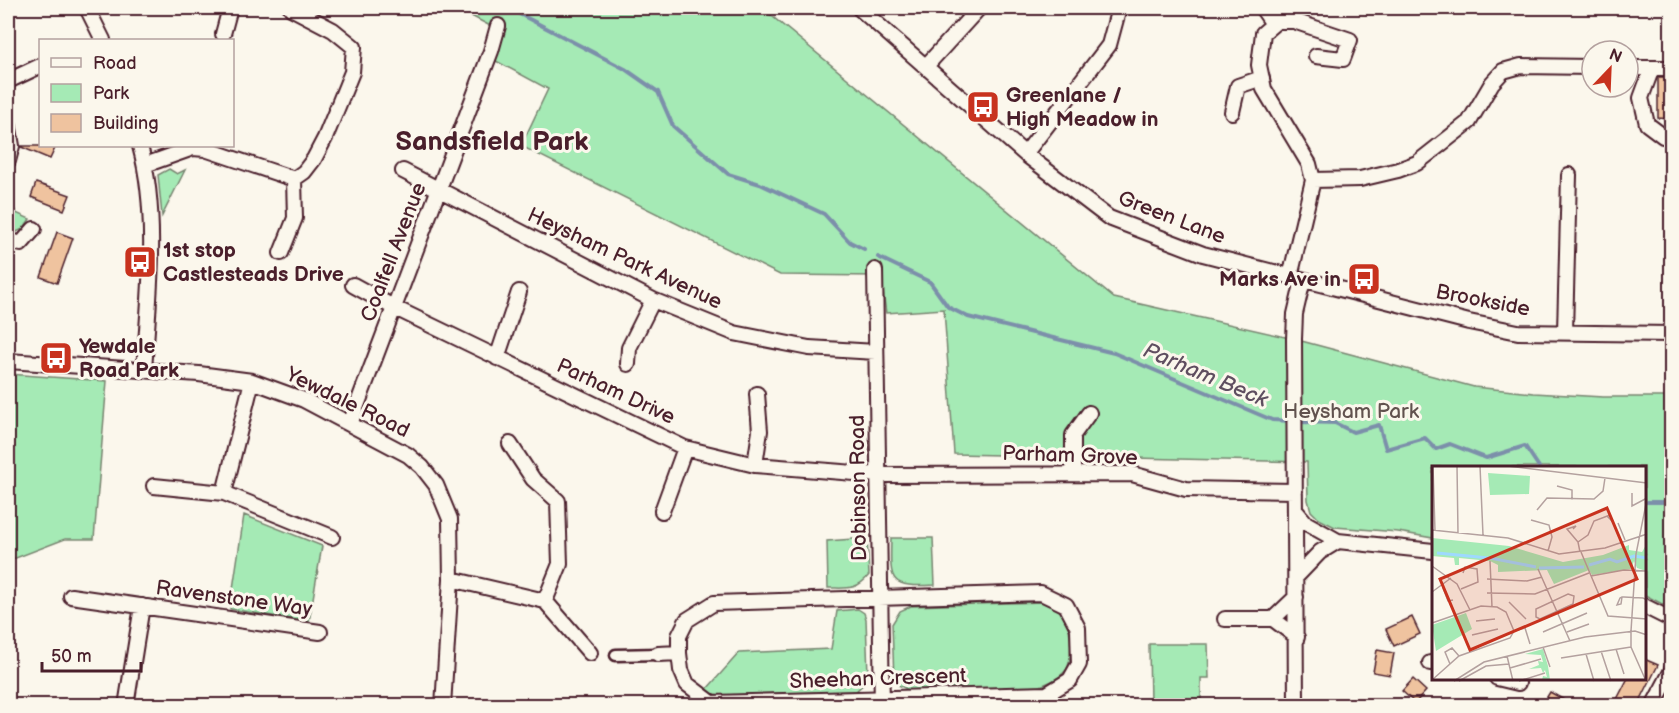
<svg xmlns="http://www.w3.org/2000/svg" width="1679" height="713" viewBox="0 0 1679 713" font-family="'Balsamiq Sans',sans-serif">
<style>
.green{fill:#a5eab5;stroke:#788470;stroke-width:1.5}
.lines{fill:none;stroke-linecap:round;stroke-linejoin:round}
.stream{stroke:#7c8faa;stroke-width:4}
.building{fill:#efc39f;stroke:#4a1f2b;stroke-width:1.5}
.pedestrian-casing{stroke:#4a1f2b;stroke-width:15}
.minor-casing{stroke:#4a1f2b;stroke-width:18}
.pedestrian{stroke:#fbf7ec;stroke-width:10}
.minor{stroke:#fbf7ec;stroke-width:14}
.labels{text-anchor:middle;stroke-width:6;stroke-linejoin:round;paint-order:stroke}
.poi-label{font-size:21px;font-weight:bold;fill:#4a1f2b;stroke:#fbf7ec;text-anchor:start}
.street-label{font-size:21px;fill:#4a1f2b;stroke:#fbf7ec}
.park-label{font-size:21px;fill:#61524e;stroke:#fbf7ec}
.water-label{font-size:22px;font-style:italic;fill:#5f4e60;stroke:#fbf7ec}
.district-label{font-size:27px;font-weight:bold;fill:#4a1f2b;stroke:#fbf7ec}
.inset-river{fill:none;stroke:#9ed9fe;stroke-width:3}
.inset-road{fill:none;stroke:#b4a19f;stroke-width:1.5}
.view{fill:#c8321e;fill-opacity:0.15;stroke:#c8321e;stroke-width:3}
.inset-edge{fill:none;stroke:#4a1f2b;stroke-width:3}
</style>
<rect width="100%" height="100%" fill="#fbf7ec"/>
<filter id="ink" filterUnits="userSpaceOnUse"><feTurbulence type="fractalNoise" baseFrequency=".0167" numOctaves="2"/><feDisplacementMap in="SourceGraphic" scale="12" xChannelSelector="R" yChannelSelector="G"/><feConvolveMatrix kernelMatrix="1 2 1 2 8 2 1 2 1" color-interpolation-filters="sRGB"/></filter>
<g filter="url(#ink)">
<path class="green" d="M456,8H762L1114,298L1294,339L1474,387L1534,393L1603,397H1671V605H1664L1645,595L1644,467H1433V538L1398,532L1335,527L1319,519L1311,511L1308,500L1307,462L954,454L944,309L886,313L881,276L780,275L521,146L548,89L496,61L498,30Z
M169,169L177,174L185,170L162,216L158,175Z
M8,191L13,194L12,203L16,213L30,219L23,229L10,235L8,233Z
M8,374L107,381L94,539H65L8,561Z
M244,515L322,546L309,622L230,609Z
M867,538L869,575C856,591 847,588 828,588L827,541Z
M891,538H933L935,585C888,588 890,581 891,538Z
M1044,602C1053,605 1061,610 1066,619C1071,630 1073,660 1066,670C1059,679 1048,683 1038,687L911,691L898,685L894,680L892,624L900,611L911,606Z
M858,609L864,613L866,619L868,675L866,682L856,691L723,695L713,694L706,690L739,653L831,649L837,611Z
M1149,644H1208L1209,678H1201V705H1150Z"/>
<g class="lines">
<path class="stream" d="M508,8L625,69L658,92L673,126L728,174L760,184L824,214L850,242L864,249
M878,257L930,282L948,307L968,317L1114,353L1272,420L1291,421
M1299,422L1335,423L1353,432L1379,425L1386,449L1425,438L1436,449L1450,444L1486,458L1525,446L1539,467
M1644,502H1672"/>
</g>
<path class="building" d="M1658,77H1671V119L1658,118Z
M21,146H56L50,159L21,147Z
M36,183L70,195L64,210L31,197Z
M57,232L73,238L57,283L41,277Z
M1412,617L1420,634L1394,646L1386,629Z
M1377,650L1394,653L1390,675L1373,672Z
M1644,659L1658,665L1638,705H1614L1628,678H1644Z
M1413,679L1426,691L1415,703L1402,691Z
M1550,692L1573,705H1542Z"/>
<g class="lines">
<g class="pedestrian-casing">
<path id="pedestrian" d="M616,655L658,654"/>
</g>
<g class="minor-casing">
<path id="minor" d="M87,8L103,40
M859,8L1025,154L1109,218L1203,254L1469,322L1518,332L1672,334
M1262,8L1273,24
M223,34L230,8
M926,66L979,8
M1628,68H1672
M1652,68L1641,98L1647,124L1663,136L1672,137
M8,81L40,66
M1232,112L1238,86L1262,78
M8,123L12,146L8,161
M140,146C159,215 149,298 144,370
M1025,154L1109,45L1119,8
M145,165L193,148L205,149L294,179L304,172L314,159L325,138L352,72L354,47L333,30L291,8
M403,171L653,300L734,333L809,348L876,352
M1313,180L1360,179L1398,170L1417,163L1469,122L1492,83L1503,71L1521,66L1592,67
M8,240L21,244L34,229
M281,253L295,218L294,179
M875,270L882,706
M1290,277L1313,180L1309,164L1264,89L1259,65L1263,33L1277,21H1294L1350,40L1343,59L1316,56
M353,285L393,307L685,448L755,465L879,475L1132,474L1186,489L1295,491
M1565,332L1569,175
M497,358L519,292
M8,361L199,374L252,381L304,400L408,455L422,467L436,485L450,519L451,579L443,706
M628,364L629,348L653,300
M350,424L491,51L498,26
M510,444L533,479L558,501L560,564L545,601L590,653
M755,465L760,431L757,394
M1073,473V435L1089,413
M154,486L224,493L332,537
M224,493L252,381
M1295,510L1306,523L1338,541L1433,551
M662,511L685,448
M1296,577L1320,552L1338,541
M451,579L545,601
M1041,593L1066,605L1078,628L1079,664L1070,680L1047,694L712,703L687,684L681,670L679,653V636L687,620L714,603Z
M71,596L320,632
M1644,606L1672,620
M1225,619H1273L1297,637
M1273,619L1296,597
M658,654L679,653
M1430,663H1433
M1497,678L1518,683
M126,706L142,606
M1296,706L1294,339L1295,314L1303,280
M1653,706L1672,670"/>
</g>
<use href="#pedestrian" class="pedestrian"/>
<use href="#minor" class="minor"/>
</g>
</g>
<defs>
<g id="bus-square" transform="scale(1.725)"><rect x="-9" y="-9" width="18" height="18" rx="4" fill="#c8321e" stroke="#fbf7ec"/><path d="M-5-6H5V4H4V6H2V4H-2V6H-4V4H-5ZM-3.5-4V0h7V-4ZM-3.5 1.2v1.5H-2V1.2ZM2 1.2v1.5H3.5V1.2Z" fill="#fff"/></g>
</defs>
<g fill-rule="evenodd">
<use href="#bus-square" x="983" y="107"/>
<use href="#bus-square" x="140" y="262"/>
<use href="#bus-square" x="1364" y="279"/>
<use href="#bus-square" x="56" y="358"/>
</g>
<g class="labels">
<g class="poi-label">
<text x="1006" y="102">Greenlane /<tspan x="1006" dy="24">High Meadow in</tspan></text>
<text x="163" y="257">1st stop<tspan x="163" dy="24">Castlesteads Drive</tspan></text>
<text x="1341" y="286" text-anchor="end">Marks Ave in</text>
<text x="79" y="353">Yewdale<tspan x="79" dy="24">Road Park</tspan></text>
</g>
<g class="street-label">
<text transform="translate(1172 217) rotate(21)" y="7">Green Lane</text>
<text transform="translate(393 252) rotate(-69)" y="7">Coalfell Avenue</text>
<text transform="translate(625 258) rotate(25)" y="7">Heysham Park Avenue</text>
<text transform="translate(1483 300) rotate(11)" y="7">Brookside</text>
<text transform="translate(616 391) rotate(25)" y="7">Parham Drive</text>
<text transform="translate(348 402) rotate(26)" y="7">Yewdale Road</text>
<text transform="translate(1070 455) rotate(2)" y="7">Parham Grove</text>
<text transform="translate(858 488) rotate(-91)" y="7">Dobinson Road</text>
<text transform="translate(234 598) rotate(8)" y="7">Ravenstone Way</text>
<text transform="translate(878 678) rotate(-2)" y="7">Sheehan Crescent</text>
</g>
<g class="park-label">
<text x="1351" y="418">Heysham Park</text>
</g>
<g class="water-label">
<text transform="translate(1206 374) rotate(23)" y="8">Parham Beck</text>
</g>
<g class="district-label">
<text x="492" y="150">Sandsfield Park</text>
</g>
</g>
<g transform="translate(1432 466)">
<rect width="214" height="214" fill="#fbf7ec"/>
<path d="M56,7L98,10L97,28L58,29ZM0,72L77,80L131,96L171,89L197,79V84L210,86L214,79V105L205,102L202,95L199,103L160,109L157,104L122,118L115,104L66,106V99L58,95L27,92V99H23L22,92L0,90ZM34,147L40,163L4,185L0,159ZM111,183L116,200L118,214H110L111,210L115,211L113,204L111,207L109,202L97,203L107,199L106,195L111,196L109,189L93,188Z" fill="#a5eab5"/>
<path class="inset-river" d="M5,87L57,92M58,92L104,101M157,99L178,93L185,96L202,90L215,92M107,102L152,101"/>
<path class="inset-road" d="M1,0L3,65M25,0L26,67M48,0L51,69M76,0L215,17M125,20L140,24V34M200,27V40L215,32M105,44L115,32L162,33L171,25L173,12M99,54L117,59L120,71L116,85M186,57L193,74M141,63L144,60L135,63L146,76L148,86M0,64L76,72L127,88L173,82L215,68M146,76L156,69L162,55L178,49L181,56L175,50M149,86L176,150L215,153M58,95L60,141M0,100L25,118L38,144M106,103L138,175M159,110L192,104L215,105M55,113L95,115L110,111M11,122L16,135L21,134M29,123L46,116L45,103L33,101L31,107M0,126L19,112M55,127L103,128L157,107M136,128L142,130L141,138L108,153L104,151V143ZM190,131L189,138L185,139L188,132L190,131H192L211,132L215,134M77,136L94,153M44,155L63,153M0,157L49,140L65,141L74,146L82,165M82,165L93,162L98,178M111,166L155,147M135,166L157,158M40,169L66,163M111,181L118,201M184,183L192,208M169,185L179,215M154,188L162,215M75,190L81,215M129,192L199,181M18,198L13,186L20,182L27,190M78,202L109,193M0,214L27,190L78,172L82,165M22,215L52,196L153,171L203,165L215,169M27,215L54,200L77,198M87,215L113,207M214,215L199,181V165L204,88L215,33"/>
<path class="view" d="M175,42L205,113L38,184L8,113Z"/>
<rect width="214" height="214" class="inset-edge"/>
</g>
<rect width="1679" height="713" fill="none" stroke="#fbf7ec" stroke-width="30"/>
<rect x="15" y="15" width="1649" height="683" fill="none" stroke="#4a1f2b" stroke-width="2" filter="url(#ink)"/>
<rect x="39" y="39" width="195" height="108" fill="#fbf7ec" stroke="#b4a19f" stroke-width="1.5"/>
<rect x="51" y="58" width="30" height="9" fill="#fbf7ec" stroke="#b4a19f" stroke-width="1.5"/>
<text x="93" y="69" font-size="18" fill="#4a1f2b">Road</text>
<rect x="51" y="84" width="30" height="18" fill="#a5eab5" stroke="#b4a19f" stroke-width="1.5"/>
<text x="93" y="99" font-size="18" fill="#4a1f2b">Park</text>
<rect x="51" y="114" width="30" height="18" fill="#efc39f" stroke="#b4a19f" stroke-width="1.5"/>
<text x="93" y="129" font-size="18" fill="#4a1f2b">Building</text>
<g transform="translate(1610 69) rotate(23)"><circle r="28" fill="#fbf7ec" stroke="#b4a19f" stroke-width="1.5"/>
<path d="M0-4.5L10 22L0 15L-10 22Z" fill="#c8321e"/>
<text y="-9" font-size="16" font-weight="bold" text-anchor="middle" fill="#4a1f2b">N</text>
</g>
<path d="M42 662v9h99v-9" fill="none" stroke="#4a1f2b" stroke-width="3"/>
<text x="51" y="662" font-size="18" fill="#4a1f2b" stroke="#fbf7ec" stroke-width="4.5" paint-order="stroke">50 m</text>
</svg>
